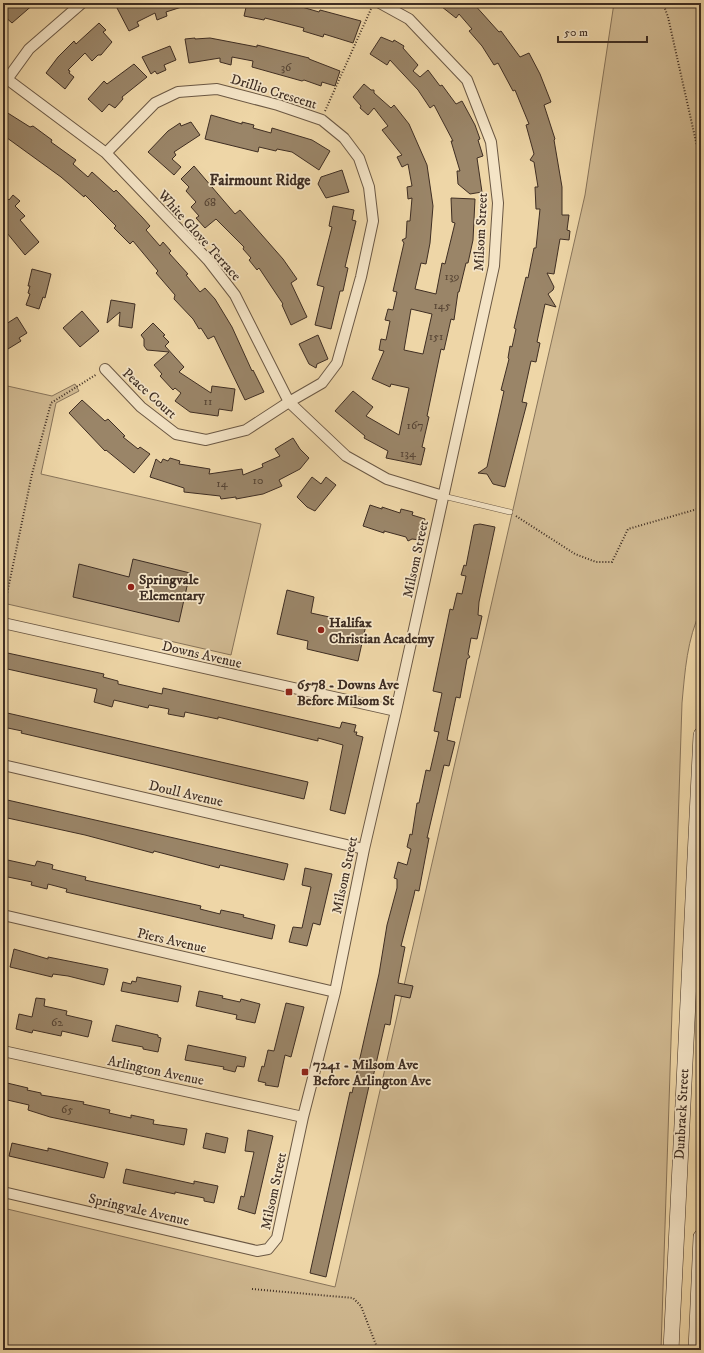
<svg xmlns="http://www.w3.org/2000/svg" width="704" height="1353" viewBox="0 0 704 1353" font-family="'IM FELL DW Pica',serif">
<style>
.green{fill:#d0b991;stroke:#88745a}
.building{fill:#9a8568;stroke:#3f2e23;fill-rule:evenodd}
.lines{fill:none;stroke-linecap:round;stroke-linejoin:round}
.service-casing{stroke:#6b5844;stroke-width:6}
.minor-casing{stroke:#6b5844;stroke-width:12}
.secondary-casing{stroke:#3f2e23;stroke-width:16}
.path{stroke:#3f2e23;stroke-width:2;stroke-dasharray:1 2;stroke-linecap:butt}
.service{stroke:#f4e4c6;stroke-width:5}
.minor{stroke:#f4e4c6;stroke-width:10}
.secondary{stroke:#f4e4c6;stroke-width:15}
.poi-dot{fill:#8f2418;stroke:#f4e4c6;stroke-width:1.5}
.labels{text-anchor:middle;stroke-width:3.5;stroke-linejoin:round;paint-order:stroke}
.number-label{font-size:12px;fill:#564434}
.street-label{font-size:14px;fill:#3f2e23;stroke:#f4e4c6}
.poi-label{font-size:14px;font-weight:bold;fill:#3f2e23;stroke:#f4e4c6;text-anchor:start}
.neighbourhood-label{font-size:15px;font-weight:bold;fill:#3f2e23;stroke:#f4e4c6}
</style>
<rect width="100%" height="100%" fill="#eed6a7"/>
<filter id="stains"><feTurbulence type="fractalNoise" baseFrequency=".005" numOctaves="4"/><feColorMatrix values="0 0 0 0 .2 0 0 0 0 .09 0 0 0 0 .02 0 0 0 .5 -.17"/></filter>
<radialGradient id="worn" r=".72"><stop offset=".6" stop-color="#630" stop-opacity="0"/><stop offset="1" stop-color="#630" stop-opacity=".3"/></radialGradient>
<path class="green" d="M614,3H701V610C687,639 685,671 682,703L661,1350H3V1208L335,1287L585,195Z
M75,384L79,391L56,403L41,474L261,524L231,655L3,603V385L52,396Z"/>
<path class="building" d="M3,3H35L12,23L3,15Z
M127,3H187L188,5L166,12L167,16L157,20L155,13L137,22L139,26L129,31L117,8Z
M247,3H303L302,7L319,12L320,10L361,21L353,43L324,34L323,37L303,31L304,28L265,18L264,20L244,16Z
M437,3H473L499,32L501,31L520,57L529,53L540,74L551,102L544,105L555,139L554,140L562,187V215H569L567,230L570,231L569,240L560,239L554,274L547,273L554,287L553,290L548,294L556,307L545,304L537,342L540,343L536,362L531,361L522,402L527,403L505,487L493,484L487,474L478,473L487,467L504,391L501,390L509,359L508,358L510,346L512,347L516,329L514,328L526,277L528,278L534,248H536L540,209H536L535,187H538L534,162L530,160L534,154L526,125L529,124L515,90L513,91L498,63L494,65L482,46L469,31L472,29L459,14L456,18Z
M99,23L106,30L103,32L112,42L101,55H98L92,61L85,53L68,70L70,71L69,73L74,77L65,89L46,73L58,57L74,41L76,44Z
M381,37L393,42L394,40L404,46L403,48L418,65L413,71L420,77L428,70L440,86L442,85L456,104L462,101L475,125L480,139L478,140L483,156L477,158L482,192L470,194L458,184L457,171H460L451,141H453L434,105L430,108L418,90L390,60L387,65L370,54Z
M195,38V39L210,38L257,47V45L309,58V59L340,71L335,86L322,82L321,86L304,80L302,81L252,67L253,61L232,57L231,65L220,62V58L189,63L185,39Z
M170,46L176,60L164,65L166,70L157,74L155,71L151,74L142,57Z
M134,64L147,77L122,97L123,99L115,108L109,104L102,112L88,99L104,81L107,84Z
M364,84L371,90H374V93L391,108L394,105L409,124L427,165L433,206L430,243L426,264L421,263L415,289L436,294L442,263L445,264L455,223L452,222L451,198L475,199L473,240L468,263H466L459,292H458L454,320L451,319L444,350L441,349L427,416L429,417L422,447L425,448L421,465L386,458L388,451L364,438L365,436L335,411L353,391L373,407L366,416L399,435L409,388L391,384L390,387L372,379L384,351L379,350L381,339L386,340L390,321L385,320L388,309L393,310L397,292L393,291L404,243L402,240L406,238L407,221H410L412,198L408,199L407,187L412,186L408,164L402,167L397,157L402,155L382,130L388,126L374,108L368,115L360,108L361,106L353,97ZM411,309L432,314L423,354L404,350Z
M3,110L30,127L33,126L52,140L51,142L76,160L73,164L88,177L92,172L114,192L116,190L142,217L150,226L146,230L160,246L163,242L171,251L169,253L188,274L186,275L200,292L205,288L215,299L232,327L252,371L253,370L264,392L245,400L214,336L208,339L201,328L199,329L193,319L174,299L175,295L156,273L158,271L133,241L130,244L114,228L116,226L85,195L84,197L61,177L3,135Z
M211,115L242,124V122L254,125L253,128L271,133L272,128L312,140L330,151L319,170L292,152L277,149L276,151L259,147L258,152L205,139Z
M191,122L200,135L174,152L176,155L172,159L181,167L174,175L148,152L168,131L180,123L181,126Z
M194,166L235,214L240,210L283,259L297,279L291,283L307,317L291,325L282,305L283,304L259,268L257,270L249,260L251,258L243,249L244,247L216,219L205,228L196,218L199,216L191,207L196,202L186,191L189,187L181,179Z
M342,170L349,192L326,198L318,184L321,177Z
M3,194L9,200L13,195L20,201L15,206L25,216L20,220L39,242L25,255L7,233L3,238Z
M333,206L354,210L352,220L356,221L345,267L348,268L343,291H340L331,329L315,325L324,287L317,285L332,227L329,226Z
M32,269L51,274L45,298L43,297L39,309L26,305L30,294L28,293L30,286H28Z
M111,300L135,304L132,328L119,326L120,312L107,323Z
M82,311L99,331L80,347L63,328Z
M17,317L27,333L19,338L21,341L3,352V326Z
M153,323L165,335L163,336L169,342L165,346L184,367L179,372L211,393L212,386L235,389L232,411L219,409L218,416L190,412L175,401L181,393L175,388L173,390L160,376L162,374L154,365L169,352L147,350L144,346V339L141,335Z
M318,335L328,359L317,364L316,368L309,364L299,344Z
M82,400L105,421L108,419L125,436L123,437L138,449L140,447L150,454L134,473L106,450L105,451L69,413Z
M293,438L300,449L309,458L300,469L279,480L282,486L263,494L236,499V497L221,499L220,496L184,492V488L150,477L156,459L161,463L163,459L168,461L170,458L180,461L179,464L210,469L209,474L242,469L243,475L263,467L262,464L280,456L275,449Z
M312,477L321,484L326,477L336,485L315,511L307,507L297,497Z
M370,505L382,509V507L400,513L401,509L413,512L412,515L425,519L420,540L412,539L408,541L406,537L384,531V533L363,526Z
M480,524L495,527L479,602L478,615L482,616L477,639L471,638L468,654L470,657L467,659L460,698L456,697L447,740L455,742L449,766L444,765L427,838H429L419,891L415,890L414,895L401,946L405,947L398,983L413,986L410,998L395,995L390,1025L385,1024L371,1086H369L326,1277L310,1273L350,1092L352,1093L379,974L387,925L397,888V879L394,878L398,862L407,865L411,849L407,847L410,834L412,835L417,803H419L426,770L430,771L439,732L434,731L442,693L433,691L450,609L453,610L457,593L462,594L466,576L461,575L464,565L466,566L474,525Z
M133,559L190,573L179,622L73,597L79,564L129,577Z
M287,590L314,597L311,613L366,625L358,661L307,649L308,641L277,634Z
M3,652L104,674L103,677L118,681V684L162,694L163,688L339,728H340L342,722L356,725L354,732H357L356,735L363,737L345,814L330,810L343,745L318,738V741L218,717V719L185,712L184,717L168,714L169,709L149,705L148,708L114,700L112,707L94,702L97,689L3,668Z
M3,712L308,782L304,799L21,733L22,731L3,727Z
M3,799L288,864L284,880L220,865L219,868L154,851L153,853L85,835L3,817Z
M3,859L35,866L37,861L50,864L53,865L52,869L86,877L85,880L201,906L200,909L220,914L221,910L244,915L243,917L275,925L272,939L66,892L67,889L48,884L47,889L31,885L32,882L3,876Z
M305,868L332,874L320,925L313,923L307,946L289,942L293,927L302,928L311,887L302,885Z
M14,949L48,959V957L108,969L104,985L68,976L53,974L52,977L10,967Z
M137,977L181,986L178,1002L121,991L123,982L131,984L132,981L136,982Z
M199,991L223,996L222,998L240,1002L241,999L260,1004L255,1023L236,1019L237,1015L196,1006Z
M36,998L45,999L44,1006L67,1011L66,1015L92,1021L88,1037L62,1031L61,1036L33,1030L32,1033L16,1029L19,1014L32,1017Z
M286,1003L304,1007L291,1057L285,1055L278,1087L265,1085L266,1083L258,1081L262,1066L264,1067L268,1050L274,1051Z
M116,1025L158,1035V1037L161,1038L158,1052L143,1049V1047L112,1041Z
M188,1045L246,1057L244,1067L237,1066L235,1072L223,1069L224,1067L185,1060Z
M3,1082L28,1088L27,1090L41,1093V1095L84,1102L83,1104L110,1110L109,1113L131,1118V1115L154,1120L153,1124L187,1129L184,1145L50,1117L28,1110L29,1105L3,1099Z
M248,1130L273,1136L255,1214L238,1209L241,1196L244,1197L254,1152L245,1151Z
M206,1133L228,1138L225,1153L203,1148Z
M12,1143L48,1151V1148L108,1163L104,1178L9,1156Z
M126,1169L194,1184V1181L218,1186L214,1203L204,1201V1198L175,1192V1194L123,1183Z"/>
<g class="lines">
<g class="service-casing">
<path id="service" d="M443,496L510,512"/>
</g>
<g class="minor-casing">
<path id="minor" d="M3,76L106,153L208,260L235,295L289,402L346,456L387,479L443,496
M8,78L29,49L82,3
M105,369L141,407L176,434L206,440L246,430L289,402L322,383L337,363L361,277L373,221L369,187L359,158L344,138L322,120L278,105L217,89L178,92L155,103L106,153
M3,623L396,711
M3,765L364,849
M3,915L335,992
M3,1051L303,1117
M3,1192L257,1251L268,1249L277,1238L303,1117L335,992L364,849L396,711L494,266L498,203L491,142L467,80L409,19L380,3"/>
</g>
<g class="secondary-casing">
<path id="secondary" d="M671,1350L701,735
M696,1350L701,1237"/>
</g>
<path class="path" d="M663,3L668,17L701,164
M325,111L371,9
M516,516L575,554L596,562H612L628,529L701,508
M3,613L32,474L51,403L97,374
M252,1289L353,1298L361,1306L378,1350"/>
<use href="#service" class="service"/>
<use href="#minor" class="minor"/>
<use href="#secondary" class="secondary"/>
</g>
<g class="poi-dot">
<circle cx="131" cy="587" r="4"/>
<circle cx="321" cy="630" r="4"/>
<rect x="285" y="688" width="8" height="8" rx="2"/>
<rect x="301" y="1068" width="8" height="8" rx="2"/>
</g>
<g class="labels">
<g class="number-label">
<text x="286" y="71">36</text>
<text x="210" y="206">68</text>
<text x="452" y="280">139</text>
<text x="442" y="309">145</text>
<text x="436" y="340">151</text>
<text x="208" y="405">11</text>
<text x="415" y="429">167</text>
<text x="408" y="457">134</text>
<text x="258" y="484">10</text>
<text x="222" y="487">14</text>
<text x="57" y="1026">62</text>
<text x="67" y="1113">65</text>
</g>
<g class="street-label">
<text transform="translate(274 91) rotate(17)" y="5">Drillio Crescent</text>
<text transform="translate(480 232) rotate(-87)" y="5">Milsom Street</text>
<text transform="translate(200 235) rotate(48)" y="5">White Glove Terrace</text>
<text transform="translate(150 393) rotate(42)" y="5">Peace Court</text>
<text transform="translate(415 559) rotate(-78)" y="5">Milsom Street</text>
<text transform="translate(202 654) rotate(13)" y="5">Downs Avenue</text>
<text transform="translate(186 793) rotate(13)" y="5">Doull Avenue</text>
<text transform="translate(344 875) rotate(-78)" y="5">Milsom Street</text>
<text transform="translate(172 940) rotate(13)" y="5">Piers Avenue</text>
<text transform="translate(156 1070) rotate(12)" y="5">Arlington Avenue</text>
<text transform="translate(681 1114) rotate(-87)" y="5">Dunbrack Street</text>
<text transform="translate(273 1191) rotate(-78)" y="5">Milsom Street</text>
<text transform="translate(139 1209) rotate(13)" y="5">Springvale Avenue</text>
</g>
<g class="poi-label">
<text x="139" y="584">Springvale<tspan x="139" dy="16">Elementary</tspan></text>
<text x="329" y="627">Halifax<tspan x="329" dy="16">Christian Academy</tspan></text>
<text x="297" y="689">6578 - Downs Ave<tspan x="297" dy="16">Before Milsom St</tspan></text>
<text x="313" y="1069">7241 - Milsom Ave<tspan x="313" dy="16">Before Arlington Ave</tspan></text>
</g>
<g class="neighbourhood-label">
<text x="260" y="185">Fairmount Ridge</text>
</g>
</g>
<rect width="704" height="1353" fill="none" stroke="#eed6a7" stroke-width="16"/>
<rect x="4" y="4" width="696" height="1345" fill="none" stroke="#3f2e23" stroke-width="2"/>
<rect x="8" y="8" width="688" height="1337" fill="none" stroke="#3f2e23"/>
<path d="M558 36v6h89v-6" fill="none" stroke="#3f2e23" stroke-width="2"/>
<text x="564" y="36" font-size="12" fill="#3f2e23" stroke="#f4e4c6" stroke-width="3" paint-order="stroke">50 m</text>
<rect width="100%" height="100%" filter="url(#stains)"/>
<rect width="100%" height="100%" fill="url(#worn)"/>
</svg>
